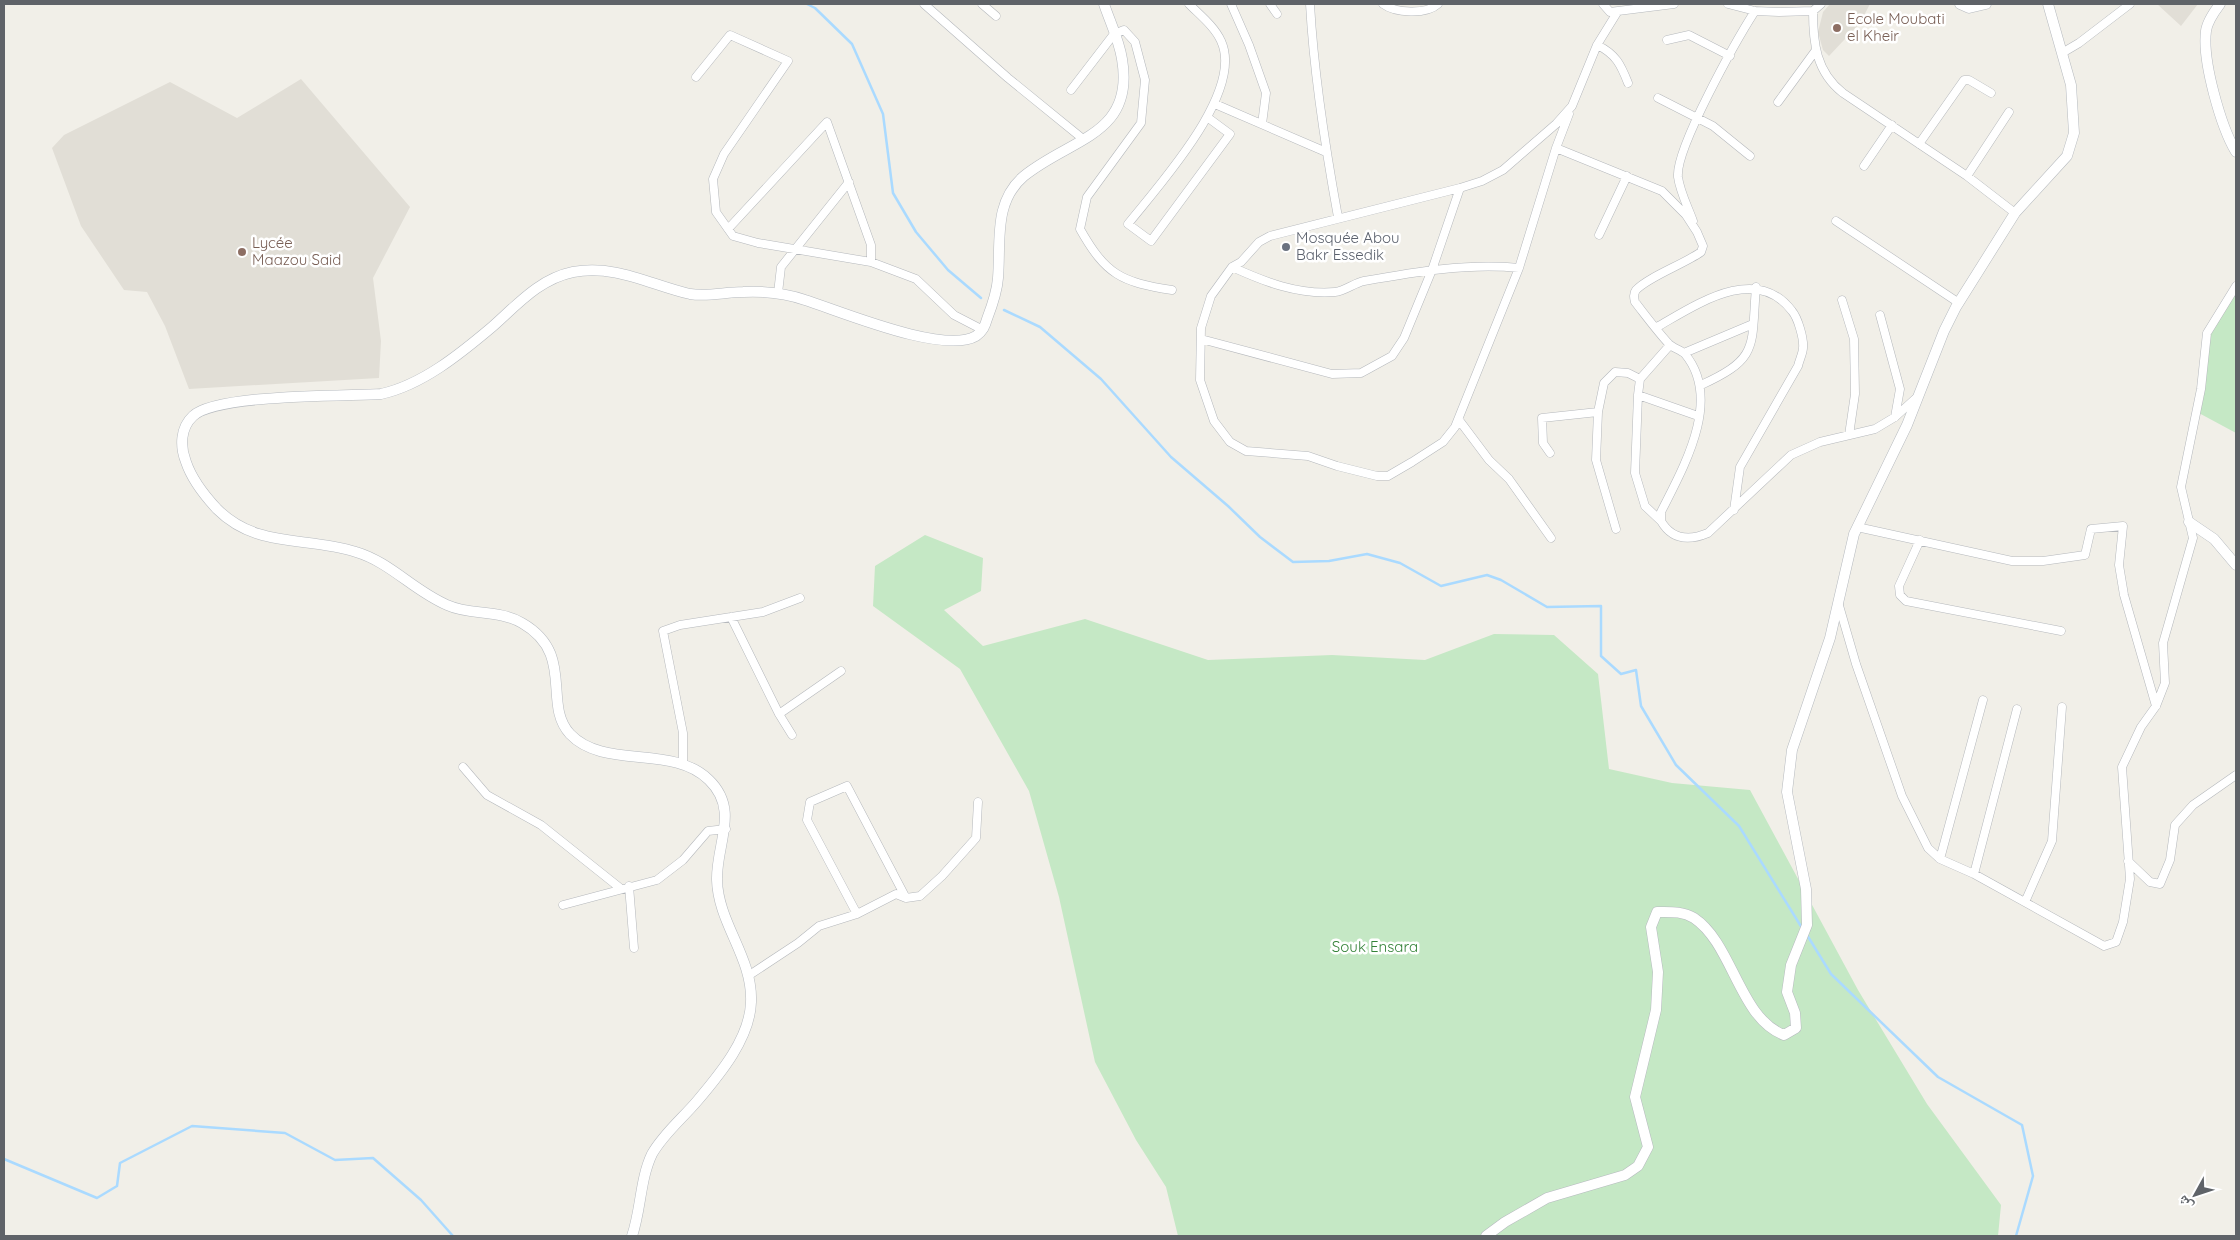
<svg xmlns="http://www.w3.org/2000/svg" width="2240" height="1240" viewBox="0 0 2240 1240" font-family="Quicksand,'Noto Naskh Arabic',sans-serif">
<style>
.education{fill:#e1ded6}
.green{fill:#c5e8c5}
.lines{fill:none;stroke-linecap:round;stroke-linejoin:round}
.stream{stroke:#aadaff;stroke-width:2.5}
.street-casing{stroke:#b5b8bc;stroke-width:9}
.secondary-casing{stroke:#b6babf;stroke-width:11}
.street{stroke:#fff;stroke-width:8}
.secondary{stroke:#fff;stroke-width:10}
.education-dot{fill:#8d6e63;stroke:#fff;stroke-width:2}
.worship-dot{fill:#6b7280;stroke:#fff;stroke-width:2}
.labels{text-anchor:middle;stroke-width:5;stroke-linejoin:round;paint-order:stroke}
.education-label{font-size:15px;fill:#785e54;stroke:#fff;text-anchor:start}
.worship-label{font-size:15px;fill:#5b616d;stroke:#fff;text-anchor:start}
.park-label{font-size:15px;fill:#348238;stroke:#fff}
</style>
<rect width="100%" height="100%" fill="#f1efe8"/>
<path class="education" d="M1830,4H1870L1860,23L1829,56L1823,50L1818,32L1823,12Z
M2157,4H2198L2181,26Z
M301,79L410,207L373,278L381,341L379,378L189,389L165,326L147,292L124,290L81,226L52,148L64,135L170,82L237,118Z"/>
<path class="green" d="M2236,283V433L2197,412L2210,331Z
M925,535L983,558L981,591L944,610L983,646L1085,619L1208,660L1332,655L1425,660L1494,634L1554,635L1598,674L1609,769L1672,783L1750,790L1858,990L1927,1104L2001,1205L1998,1236H1178L1166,1187L1136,1140L1095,1062L1059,897L1029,791L960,669L873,606L875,566Z"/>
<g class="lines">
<path class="stream" d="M807,4L815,8L852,44L883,114L893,193L916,232L948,270L981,298
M1004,310L1040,327L1101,379L1171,457L1228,506L1260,537L1293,562L1329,561L1367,554L1400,563L1441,586L1487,575L1501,580L1547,607L1601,606V656L1621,674L1636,670L1641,706L1676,765L1739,826L1802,928
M1807,935L1831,974L1938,1077L2022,1125L2033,1176L2016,1236
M4,1159L97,1198L117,1186L120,1163L192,1126L285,1133L335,1160L373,1158L421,1200L453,1236"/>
<g class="street-casing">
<path id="street" d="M924,4L1008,78L1083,139
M982,4L996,16
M1189,4C1200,15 1215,27 1221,41C1245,92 1158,186 1128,224L1151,241L1230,134L1207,117
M1231,4L1249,45L1266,93L1262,124
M1270,4L1277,14
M1310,4C1314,76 1325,146 1338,217
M1383,4C1395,13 1426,15 1438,4
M1603,4L1610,12L1618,11
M1728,4L1755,11L1779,12L1813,11L1821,4
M1813,11C1813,43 1816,72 1843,93L1967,176L2015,213
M1667,40L1689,35L1730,56
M1597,45C1616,54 1621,65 1628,83
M2062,53L2079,43L2130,4
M696,77L730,35L788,61L724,154L713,179L716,212L733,236L758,243L871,262V245L827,122L728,229
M1071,90L1114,34L1124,30L1135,42L1145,80L1141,123L1087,197L1080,229C1106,275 1121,282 1172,290
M1658,98L1713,126L1750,156
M1778,102L1816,50
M1215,104L1326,152
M1919,144L1964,80H1969L1991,93
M1556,148L1662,191L1686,215L1697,232L1703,246L1701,252C1684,264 1648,277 1636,290C1633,294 1634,298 1635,302C1646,316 1657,331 1669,344C1673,348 1681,350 1685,354C1723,400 1683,468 1661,512V521C1672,540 1689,541 1708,533L1791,455L1820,442L1875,429L1895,417L1915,399
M1864,166L1892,125
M1967,176L2009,112
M1693,221C1688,207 1680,192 1678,177C1675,149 1737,39 1755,11
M1836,221L1959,303
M1599,235L1627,176
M871,262L916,279L954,315L983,330
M1232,267C1265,282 1298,295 1335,292C1345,291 1354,283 1364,281C1415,272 1467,263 1519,268L1556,148L1569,114
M1519,268L1455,427L1443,442L1412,462L1388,476H1377L1337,466L1308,456L1246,451L1230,442L1214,421L1200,380L1201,328L1211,296L1232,267L1241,262L1259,242L1270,236L1460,188L1482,181L1503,170L1556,124L1572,106L1597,45L1618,11L1674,4
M778,293L781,267L849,182
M1842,300L1854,339L1855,394L1849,435
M1880,315L1900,389L1895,417
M1657,327C1696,305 1756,263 1792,311C1798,318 1804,339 1803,348C1803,353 1799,361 1798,366L1740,467L1734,510
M1201,339L1332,374L1361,373L1392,356L1404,338L1432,270L1460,188
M1684,353L1753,324
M1701,385C1760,358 1751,347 1756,287
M1638,395L1698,416
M1459,420L1489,460L1509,479L1551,538
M1550,453L1543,443L1542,418L1598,412
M1661,521L1645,506L1635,473L1638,395L1640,379L1670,345
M1857,527L2012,561H2043L2085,555L2091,529L2123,526L2119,565L2124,595L2156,706
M1616,529L1596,460L1598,412L1604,383L1615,372L1628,373L1640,379
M1920,540L1899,586L1900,595L1906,601L2061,631
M1838,602L1856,664L1902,796L1928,848L1940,859L1974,874L2104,946L2116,942L2123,922L2130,879L2122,767L2141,727L2156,706L2165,683L2163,643L2193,538L2181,487L2201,389L2207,333L2236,286
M731,617L779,714L792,735
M779,714L841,671
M683,765V733L663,631L680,625L763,612L800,598
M463,767L487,795L541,825L620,888
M1940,859L1983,700
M2128,861L2150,882L2160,884L2170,860L2175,825L2193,805L2236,775
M1974,874L2017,709
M629,886L634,948
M2025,902L2052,841L2062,707
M563,905L657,880L683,860L708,831L726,829
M857,914L807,820L810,802L847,786L906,898
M748,976L798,943L819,926L857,914L896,894L906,898L920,896L942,876L976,838L978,802"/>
</g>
<g class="secondary-casing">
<path id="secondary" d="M1960,4L1969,8L1986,4
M2220,4C2214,12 2207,22 2206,31C2202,61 2221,127 2236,152
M2189,522L2214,539L2236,565
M632,1236C641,1210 640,1179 652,1154C664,1133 683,1118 698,1100C720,1074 750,1038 751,1002C753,958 718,923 717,880C716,844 740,810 709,780C673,744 604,770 570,734C542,704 576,654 522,623C498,609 471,616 447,605C414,591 390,562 356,552C306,536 257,549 217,509C204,495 192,480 186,462C180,447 180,428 193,416C216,394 345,396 381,394C422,385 460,354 492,327C517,305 539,279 573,272C615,264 651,285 690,294C708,297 725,292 743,292C764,291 785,293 805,300C840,311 944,355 976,336C983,331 985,326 987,319C992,306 997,292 998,278C1001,242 993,202 1024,176C1071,138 1135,135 1122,59C1119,40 1110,22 1104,4
M1486,1236L1505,1222L1547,1198L1625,1175L1638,1166L1648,1147L1635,1097L1656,1010L1658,972L1651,927L1657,912C1670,912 1683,911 1694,918C1733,944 1739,1018 1784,1035L1796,1028L1795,1013L1787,992L1791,965L1807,925L1806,889L1787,792L1792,750L1830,638L1854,534L1907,425L1944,331L1956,307L2015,213L2067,156L2074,133L2071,85L2048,4"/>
</g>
<use href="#street" class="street"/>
<use href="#secondary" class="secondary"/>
</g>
<g class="education-dot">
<circle cx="1837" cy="28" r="5"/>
<circle cx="242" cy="252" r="5"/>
</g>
<circle class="worship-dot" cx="1286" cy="247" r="5"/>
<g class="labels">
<g class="education-label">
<text x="1847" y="24">Ecole Moubati<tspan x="1847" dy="17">el Kheir</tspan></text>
<text x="252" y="248">Lycée<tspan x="252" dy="17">Maazou Said</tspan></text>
</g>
<g class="worship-label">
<text x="1296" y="243">Mosquée Abou<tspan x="1296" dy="17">Bakr Essedik</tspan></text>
</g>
<g class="park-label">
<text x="1375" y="952">Souk Ensara</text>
</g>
</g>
<rect width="2240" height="1240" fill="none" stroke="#5f6368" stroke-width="10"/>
<g transform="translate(2195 1195) rotate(230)" stroke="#ffffff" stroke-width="4" paint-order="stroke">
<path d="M0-4L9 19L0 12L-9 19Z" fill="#5f6368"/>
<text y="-8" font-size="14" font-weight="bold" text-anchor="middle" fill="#5f6368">ش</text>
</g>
</svg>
